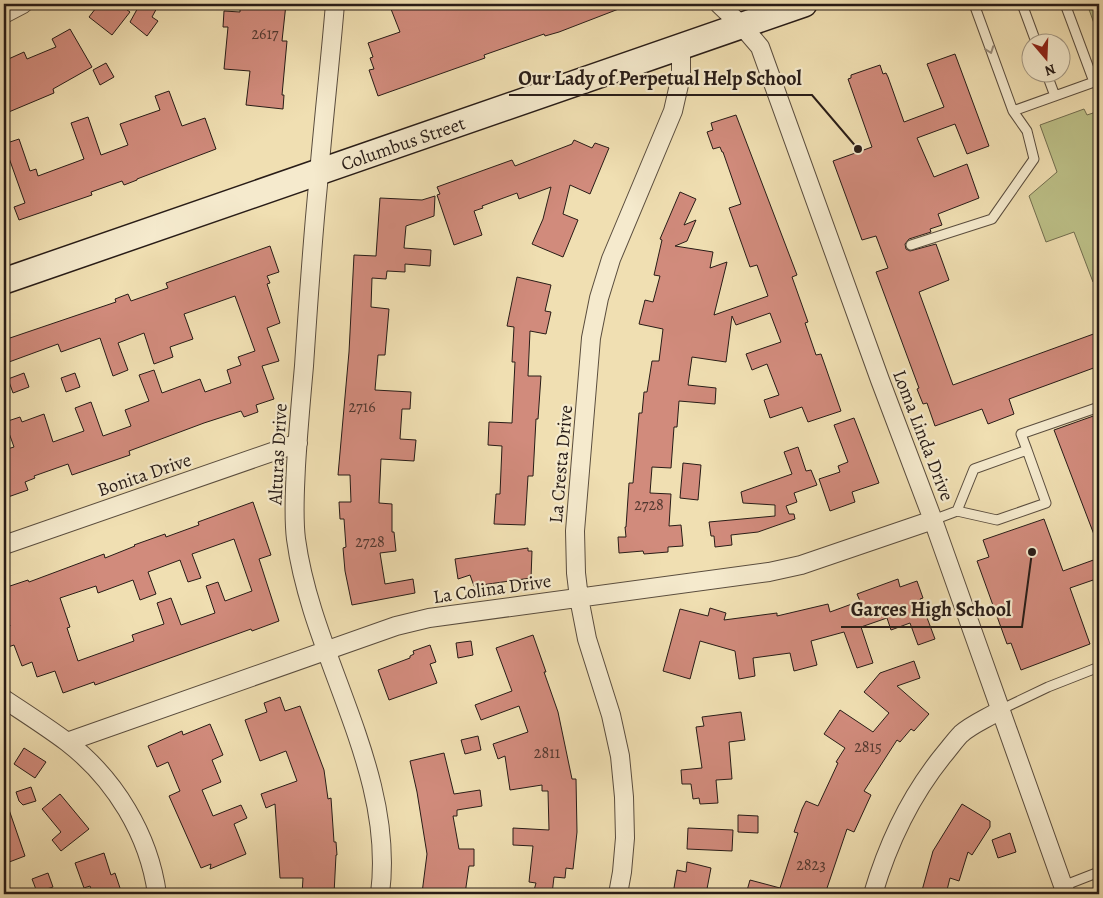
<svg xmlns="http://www.w3.org/2000/svg" width="1103" height="898" viewBox="0 0 1103 898" font-family="Alegreya,serif">
<style>
.green{fill:#bdc189;stroke:#726e50}
.building{fill:#d18b7c;stroke:#281c17;fill-rule:evenodd}
.lines{fill:none;stroke-linecap:round;stroke-linejoin:round}
.lane-casing{stroke:#5a4d3e;stroke-width:11}
.street-casing{stroke:#5a4d3e;stroke-width:20}
.secondary-casing{stroke:#281c17;stroke-width:28}
.lane{stroke:#f5eacd;stroke-width:9}
.street{stroke:#f5eacd;stroke-width:18}
.secondary{stroke:#f5eacd;stroke-width:25}
.oneway{stroke:#998d7b}
.labels{text-anchor:middle;stroke-width:4.5;stroke-linejoin:round;paint-order:stroke}
.number-label{font-size:16px;fill:#523830}
.street-label{font-size:19px;fill:#281c17;stroke:#f5eacd}
.leader{fill:none;stroke:#281c17;stroke-width:2}
.callout-dot{fill:#281c17;stroke:#f5eacd;stroke-width:2}
.callout-label{font-size:20px;text-anchor:middle;font-weight:bold;fill:#281c17;stroke:#f5eacd;stroke-width:4.5;stroke-linejoin:round;paint-order:stroke}
</style>
<rect width="100%" height="100%" fill="#f0dfb2"/>
<filter id="stains"><feTurbulence type="fractalNoise" baseFrequency=".004" numOctaves="4"/><feColorMatrix values="0 0 0 0 .2 0 0 0 0 .09 0 0 0 0 .02 0 0 0 .5 -.17"/></filter>
<radialGradient id="worn" r=".72"><stop offset=".6" stop-color="#630" stop-opacity="0"/><stop offset="1" stop-color="#630" stop-opacity=".3"/></radialGradient>
<path class="green" d="M1087,4H1099V37Z
M1084,109L1087,115L1099,111V285L1093,282L1074,232L1046,242L1029,196L1057,172L1040,125Z"/>
<path class="building" d="M99,4H119L130,12L112,35L89,17Z
M140,4H159L152,17L158,21L147,36L130,22Z
M240,4H286L282,41H287L282,95H284L283,109L246,105L250,71L224,69L228,27H223L224,11L240,12Z
M389,4H628L629,5L559,32L545,36L544,34L484,55L485,58L378,96L369,70L374,69L370,58L373,57L368,43L400,32Z
M70,29L92,67L53,89L54,93L4,114V61L24,52L27,59L56,47L52,39Z
M955,54L989,146L967,154L955,124L917,138L934,177L967,164L979,198L938,214L942,225L930,229L931,232L909,239L905,244L906,249L910,251L936,244L949,280L919,292L953,385L1099,332V366L1009,399L1014,414L988,424L982,409L935,426L927,403L923,404L917,389L919,388L876,272L888,268L876,236L862,240L833,161L872,147L848,79L851,78V75L880,65L883,74L886,73L888,77L904,122L944,107L927,64Z
M106,63L114,77L100,85L93,70Z
M169,91L182,126L205,118L216,149L137,179V180L124,185L122,181L91,192L92,195L19,220L14,207L25,203L4,144L19,139L30,171L36,169L38,176L84,159L71,123L88,117L101,155L128,145L120,124L160,110L155,96Z
M736,115L797,275L792,277L808,322L805,323L816,355L821,354L841,411L808,422L802,407L770,418L764,400L779,395L767,364L752,370L746,354L781,342L770,313L736,325L732,316L726,362L692,357L688,385L716,388L715,404L679,401L677,427H674L671,468L652,467L650,493L671,494L669,526L681,525L683,546L668,547V552L644,554L643,551L619,553L618,537H626L625,527H626L629,483H633L639,413H642L644,392H647L652,361H659L663,329L639,324L645,300L653,302L660,276L654,275L662,240L660,239L680,192L696,199L684,225L696,220L687,241L675,246L713,252L710,268L727,262L714,315L768,296L757,265L750,267L729,208L741,204L723,152H722L720,147L713,149L707,132L713,130L711,123Z
M574,140L592,148L595,143L609,148L590,194L570,185L563,214L578,220L563,257L532,244L543,219L551,187L519,199L517,193L482,206L483,208L474,211L482,235L454,245L437,195L440,194L437,187L512,160L515,166L572,144Z
M435,196L434,216L406,226L404,248L431,250L430,266L405,264V272L387,271L386,279L372,278L371,307L389,309L385,355H378L375,390L411,392L410,409H402L400,439L416,440L414,461L381,459L379,503L392,504V532H394L396,551L380,553L385,584L413,579L415,593L352,605L345,571L343,548L346,547L344,519H340L339,502H351L350,475H338L349,352L354,255L376,256L380,198L422,200Z
M270,246L279,272L267,276L270,283L267,284L280,323L267,328L279,361L262,366L274,399L256,405L258,412L244,417L241,411L204,423L129,451L130,455L72,475L68,464L34,476L35,478L25,482L28,490L8,497L4,484V450L14,447L5,422L20,417L22,422L44,414L53,442L84,431L75,408L91,402L103,436L131,426L125,410L149,401L139,375L154,370L162,393L200,379L205,392L231,383L227,370L241,365L238,357L255,351L235,296L184,314L193,339L170,347L173,357L154,364L144,333L118,343L128,370L113,376L100,338L61,352L58,344L9,362L4,346V340L116,302L115,299L128,294L131,301L168,288L166,283Z
M517,277L551,285L545,311L551,312L546,334L530,331L528,376H541L538,419H536L533,476H528L525,525L494,524L496,494H500L502,446L488,445L489,422L512,423L515,362H512L514,327L507,326Z
M24,373L29,387L13,393L8,379Z
M75,373L80,387L66,392L61,378Z
M1099,414V544L1098,545L1054,430Z
M854,418L879,483L852,492L855,502L830,511L819,479L840,472L838,466L848,462L834,425Z
M798,447L806,471L811,470L817,485L794,493L797,502L786,506L789,514H794L795,519L758,532L731,535L732,545L715,547L714,536H711L709,522L775,516V505L743,503L741,492L792,474L784,452Z
M683,463L701,465L698,500L680,498Z
M253,502L271,555L259,559L279,621L252,631L251,629L95,685L94,682L63,693L55,671L37,677L32,662L22,666L14,645L8,647L4,634V628L10,626L4,608V588L28,580L29,582L104,554L105,558L135,546L134,545L165,534L166,537L199,525L198,522ZM234,539L252,591L225,601L218,582L206,586L215,613L181,625L171,598L157,603L164,624L132,635L134,641L78,661L67,628L70,627L60,598L96,586L98,593L133,580L140,600L156,594L148,572L180,560L188,582L201,578L192,554Z
M1044,519L1063,571L1099,558V578L1070,588L1090,644L1021,670L1011,643L1007,644L977,561L989,557L983,540Z
M528,548V551H532L531,578L474,586L470,575L458,579L455,559Z
M898,579L900,587L917,581L923,598L920,599L935,639L918,645L910,623L891,630L887,618L861,627L873,663L857,668L844,632L811,641L817,665L794,671L790,653L753,658L755,676L739,679L735,651L700,641L690,679L663,671L680,609L708,616L710,608L726,613L724,620L777,613V616L828,604L830,612L860,601L857,594Z
M533,635L546,672H544L558,712L572,779H576L577,832L573,869L566,868L565,878L554,877L552,894H533L536,883L529,882L533,846L513,845V828L549,830L548,791H542V785L510,790L505,756L498,759L493,744L528,732L519,706L481,720L475,705L512,691L496,648Z
M471,641L473,655L458,658L456,643Z
M430,645L436,662L430,664L437,683L389,700L378,670L410,658V656L414,654L413,651Z
M914,661L920,678L897,686L929,714L914,731L911,729L900,742L897,740L864,791L871,795L854,832L847,829L825,894H746L750,880L780,888L798,833L794,832L802,809L806,801L818,806L838,763L836,762L845,748L824,734L840,710L873,732L889,713L864,692L880,673Z
M280,697L285,711L300,706L324,770L328,799L331,798L334,842H336L337,855H336L334,894H302L303,878H280L275,804L266,808L261,794L297,781L286,751L260,761L245,720L267,712L264,703Z
M741,712L745,740L729,742L732,779L716,780L718,803L700,804L699,798L693,799L691,784H682L681,770L702,768L696,727L704,726L702,717Z
M210,724L223,755L212,760L221,782L202,790L213,816L241,805L247,818L234,824L246,854L210,869L211,864L201,868L169,796L180,791L168,762L157,767L148,746L182,731L183,735Z
M478,736L481,750L465,754L461,740Z
M24,748L46,762L35,778L14,764Z
M444,753L454,794L480,790L482,806L457,810V816H453L459,849H474V866H469L465,894L422,893L427,854L417,792L410,761Z
M31,787L36,801L23,805L19,801L16,792Z
M60,794L89,829L61,851L52,840L61,832L42,809Z
M6,801L25,856L4,864V802Z
M962,804L990,821V827L972,855L968,852L959,881L950,878L946,894H921L933,851Z
M738,815L758,816V833L738,832Z
M688,828L733,830L732,851L687,849Z
M1010,833L1016,852L998,858L992,840Z
M104,853L111,875L115,873L121,891L112,894H93L90,886L84,888L75,863Z
M687,862L711,868L706,894H673L677,870L686,872Z
M48,873L53,887L37,892L32,879Z"/>
<g class="lines">
<g class="lane-casing">
<path id="lane" d="M974,4L1013,111L1094,82L1065,4
M1022,4L1036,42
M1046,72L1055,96
M911,245L992,219L1034,159L1027,131L1013,111
M1027,450L1021,434L1099,407
M933,520L957,511L997,520L1046,503L1027,450L974,469L957,511
M1000,710L1048,687L1099,667
M1063,886L1099,872"/>
</g>
<g class="street-casing">
<path id="street" d="M335,4C330,64 323,124 318,185C312,245 308,306 304,366C301,399 298,433 296,466C295,490 293,515 296,539C312,658 396,771 380,894
M719,4L742,26L760,47L880,380L933,520L1066,894
M4,14L23,4
M4,545L298,443
M4,699C25,713 47,727 67,742C115,779 149,835 157,894
M67,742L396,626L429,618L769,572L801,565L933,520
M618,894L622,872L625,838L624,797L620,756L611,715L587,639L579,598L576,573L575,531L591,338L599,298L611,259L673,111L681,76V46
M873,894C888,843 912,793 946,752C951,746 956,739 961,734C972,724 988,718 1000,710"/>
</g>
<g class="secondary-casing">
<g id="secondary">
<path id="s1" d="M4,281L804,4"/>
</g>
</g>
<use href="#lane" class="lane"/>
<use href="#street" class="street"/>
<use href="#secondary" class="secondary"/>
</g>
<defs><path id="oneway-chevron" d="M-2-3.5L2.5 0L-2 3.5" fill="none" stroke-width="1.6" stroke-linecap="round" stroke-linejoin="round" transform="scale(1.25)"/></defs>
<use class="oneway" href="#oneway-chevron" transform="translate(990 50) rotate(70)"/>
<g class="labels">
<g class="number-label">
<text x="265" y="39">2617</text>
<text x="362" y="412">2716</text>
<text x="649" y="510">2728</text>
<text x="370" y="547">2728</text>
<text x="868" y="752">2815</text>
<text x="547" y="758">2811</text>
<text x="811" y="870">2823</text>
</g>
<g class="street-label">
<text dy="7" stroke="none"><textPath href="#s1" startOffset="422">Columbus Street</textPath></text>
<text transform="translate(924 435) rotate(69)" y="7">Loma Linda Drive</text>
<text transform="translate(277 454) rotate(-87)" y="7">Alturas Drive</text>
<text transform="translate(560 464) rotate(-85)" y="7">La Cresta Drive</text>
<text transform="translate(144 474) rotate(-19)" y="7">Bonita Drive</text>
<text transform="translate(492 588) rotate(-8)" y="7">La Colina Drive</text>
</g>
</g>
<path class="leader" d="M858 149L812 95H509M1032 552L1022 627H841"/>
<g class="callout-dot">
<circle cx="858" cy="149" r="5"/>
<circle cx="1032" cy="552" r="5"/>
</g>
<g class="callout-label">
<text x="660" y="85">Our Lady of Perpetual Help School</text>
<text x="931" y="616">Garces High School</text>
</g>
<rect width="1103" height="898" fill="none" stroke="#f0dfb2" stroke-width="20"/>
<rect x="5" y="5" width="1093" height="888" fill="none" stroke="#281c17" stroke-width="2.5"/>
<rect x="10" y="10" width="1083" height="878" fill="none" stroke="#281c17"/>
<g transform="translate(1046 58) rotate(161)"><circle r="24" fill="#f5eacd" stroke="#a39884"/>
<path d="M0-4L9 19L0 12L-9 19Z" fill="#8f2418"/>
<text y="-8" font-size="14" font-weight="bold" text-anchor="middle" fill="#281c17">N</text>
</g>
<rect width="100%" height="100%" filter="url(#stains)"/>
<rect width="100%" height="100%" fill="url(#worn)"/>
</svg>
